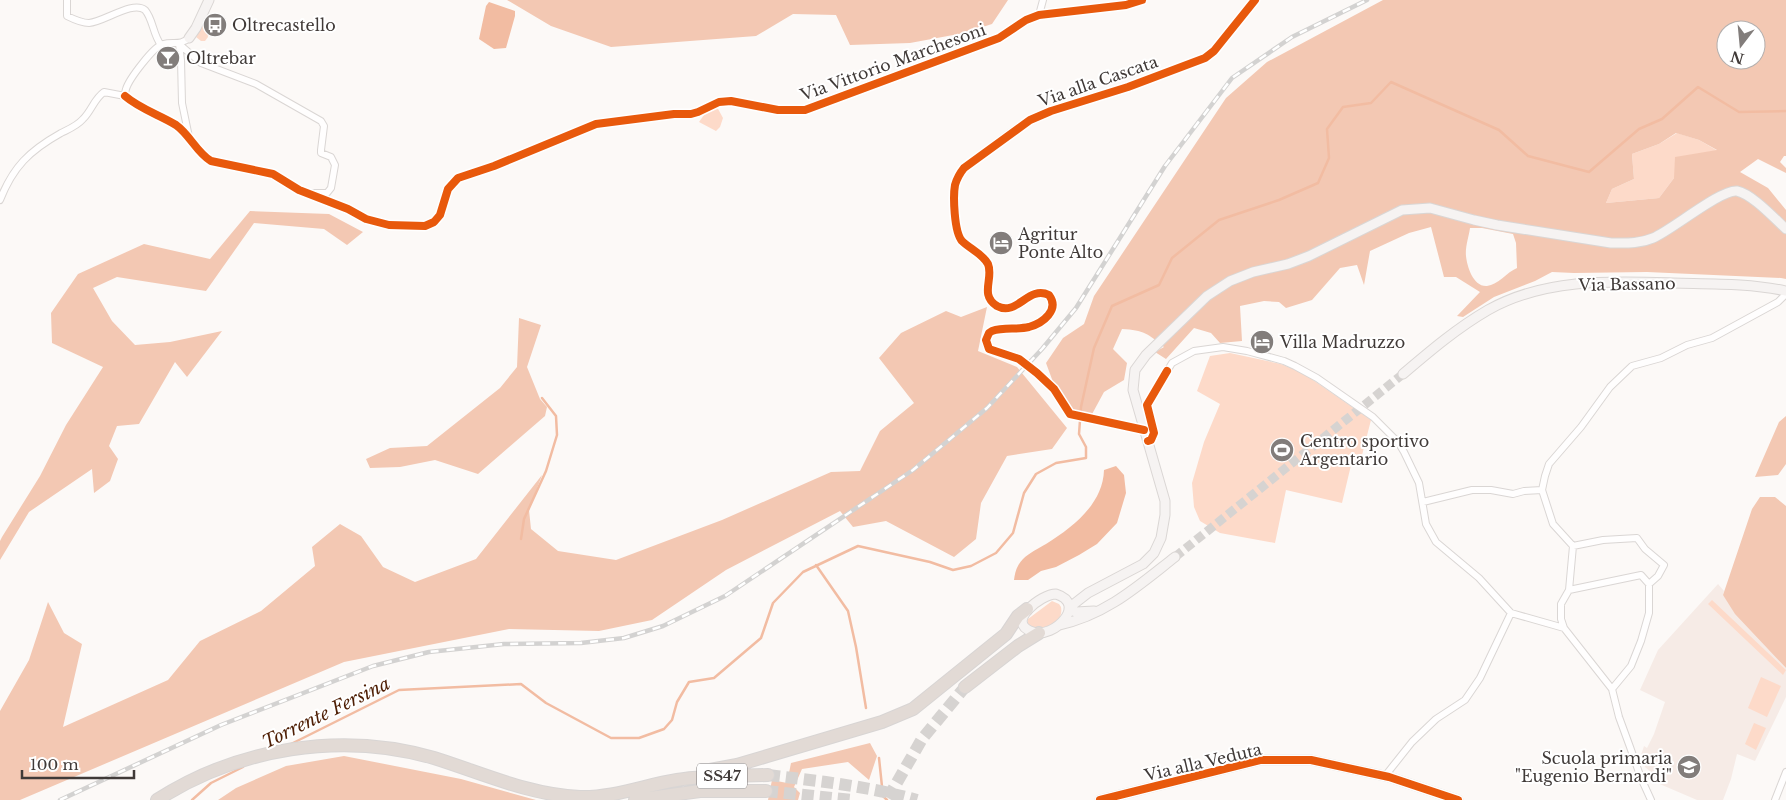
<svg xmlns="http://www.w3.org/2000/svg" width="1786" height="800" viewBox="0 0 1786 800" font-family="'Libre Baskerville',serif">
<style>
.built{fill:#f6ebe6}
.green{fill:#fddac9}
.forest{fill:#f3c8b3;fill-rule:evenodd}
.water{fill:#f2bca2}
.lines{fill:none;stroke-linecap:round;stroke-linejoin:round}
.stream{stroke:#f2bca2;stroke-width:2.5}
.secondary-tunnel{stroke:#d6d3d1;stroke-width:9;stroke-dasharray:9 4.5;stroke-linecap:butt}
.highway-tunnel{stroke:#d6d3d1;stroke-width:12;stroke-dasharray:12 6;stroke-linecap:butt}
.street-casing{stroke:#dad6d4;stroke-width:8}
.secondary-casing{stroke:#dad6d4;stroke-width:11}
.highway-casing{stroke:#d8d5d4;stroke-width:14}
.street{stroke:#fffefe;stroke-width:6}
.secondary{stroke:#f6f3f2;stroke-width:9}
.highway{stroke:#e2dad5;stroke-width:12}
.rail-casing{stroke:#d3d2d1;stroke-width:4.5}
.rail{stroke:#fff;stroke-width:2.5;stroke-dasharray:8;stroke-linecap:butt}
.cycleway-casing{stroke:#fff;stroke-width:11}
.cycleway{stroke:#e8590c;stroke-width:8}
.labels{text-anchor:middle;stroke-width:4;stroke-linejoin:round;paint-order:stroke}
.shield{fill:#fff;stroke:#797574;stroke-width:1}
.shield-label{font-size:15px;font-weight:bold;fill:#403a38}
.poi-label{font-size:16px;fill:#403a38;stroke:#fff;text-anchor:start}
.street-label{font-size:16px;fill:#403a38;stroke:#fff}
.water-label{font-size:18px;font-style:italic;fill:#4f1f05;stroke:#fff}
</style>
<rect width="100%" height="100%" fill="#fcf9f7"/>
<path class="built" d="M1718,584L1724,591L1723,595L1786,668V697L1755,761L1737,754L1731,779L1723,800H1697L1648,779L1651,772L1645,767L1641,755L1644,746L1647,748L1654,734L1665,702L1640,690L1658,650Z"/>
<path class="green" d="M205,21H206L208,37L205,41H201L196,37Z
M717,107L723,118L720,127L716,131L699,122L704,115Z
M1677,133L1699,140L1718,151L1674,178L1659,198L1606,203L1612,189L1634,179L1632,154L1659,144Z
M1230,353L1281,364L1303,373L1371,420L1361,459L1352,461L1342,503L1286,490L1275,543L1220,533L1200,521L1194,507L1192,483L1204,442L1220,404L1197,391L1210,356Z
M1712,600L1786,670L1783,675L1708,604Z
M1052,601L1059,604L1061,607C1064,623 1047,627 1034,630L1027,624L1028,619Z
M1761,677L1781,686L1767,717L1748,708Z
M1754,723L1766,728L1756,750L1745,744Z"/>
<path class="forest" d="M507,0H1008L992,24L964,33L910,43L850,45L836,15L793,14L756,36L611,47L551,26Z
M1383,0H1786V156H1784L1780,162L1786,168V173L1758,159L1740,172L1768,188L1786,210V279L1781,278L1647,272L1574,273L1552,272L1535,281L1494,297L1463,317L1457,316L1480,292L1456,277H1444L1431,227L1409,233L1370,251L1364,285L1357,265L1340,268L1312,300L1286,308L1279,302L1264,301L1240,306L1242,341L1220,343L1211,333L1194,328L1166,359L1155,352L1164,347C1148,334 1144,330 1122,329L1113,349L1127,363L1124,380L1104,392L1091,416L1072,413L1065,398L1053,382L1046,363L1063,338L1084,324L1094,296L1226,98L1267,62ZM1726,30H1756V60H1726ZM1676,133L1699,140L1717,150L1675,157L1674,178L1659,198L1606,203L1612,189L1634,179L1632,154L1659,144ZM1470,228H1482L1513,234L1516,243L1517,268C1507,272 1498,285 1487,286C1473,287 1467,266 1466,256C1465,247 1469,236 1470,228Z
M250,211L329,214L363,232L347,245L324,229L254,223L206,291L117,277L93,288L112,321L135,345L170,342L222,331L187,377L175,362L139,424L117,426L109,446L118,459L110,481L94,493L92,469L29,512L0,560V541L2,537L40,476L66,425L103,367L52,343L51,313L78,274L144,244L210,259Z
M987,307L978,351L1017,367L1067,428L1052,449L1007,456L981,503L976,539L954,557L886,521L853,527L840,511L726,570L652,620L599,631L509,629L344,662L20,800H0V711L29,660L48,602L64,633L82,644L63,727L168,680L200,641L261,611L315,566L312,547L340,524L361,536L383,567L415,582L476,559L542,475L529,510L531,529L558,551L616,560L722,520L831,472L860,471L880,431L914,403L879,358L901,333L946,311L961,317Z
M519,318L541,325L527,367L540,399L547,407L545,416L478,474L435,460L400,467L370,468L366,459L390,448L427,446L500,388L517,367Z
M1786,416V464L1778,475L1755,477L1779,422Z
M1760,497H1775L1786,506V668L1735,614L1723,595L1752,509Z
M870,743L877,756L869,780L848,762L802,769L794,787L800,793L798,800H768L772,780L787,783L791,763Z
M344,756L461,779L536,800H218L236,788L286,766Z"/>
<path class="water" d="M489,2L515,11V16L506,48L494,49L479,39L486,6Z
M1116,466L1124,475L1126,493L1117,523L1097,544L1079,555L1056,567L1041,571L1028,580H1014C1015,572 1017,565 1023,559C1029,553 1039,548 1046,544C1073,527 1103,504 1104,470Z"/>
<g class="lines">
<path class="stream" d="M521,539L524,519L546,471L557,435L556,416L542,398
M816,565L848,611L856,647L866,708
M291,744L399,690L521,684L546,703L611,738H639L664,729L672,720L677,702L689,682L714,678L761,638L773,603L803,572L858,546L930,562L953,570L971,566L996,553L1013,533L1024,493L1036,474L1056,463L1086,458V447L1079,434L1081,407L1094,348L1112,306L1159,285L1172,258L1219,220L1279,200L1318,183L1329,158L1327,129L1343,107L1371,103L1391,82L1499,130L1528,156L1589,172L1639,129L1662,119L1698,87L1739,112L1786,111
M879,758L883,796L887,800
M192,800L211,783L243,767"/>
<path class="secondary-tunnel" d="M1175,557L1403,374"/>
<path class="highway-tunnel" d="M768,775C818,781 868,786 917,800
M766,791L852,800
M888,798L922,739L965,687"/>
<g class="street-casing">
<path id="street" d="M67,0V16C73,19 82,23 89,23C104,22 133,0 145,10C153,19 153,35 161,45
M1039,15L1043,0
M179,44L201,63L256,84L321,121L324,126L321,150V153L331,157L335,165L331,188L327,193H311
M179,44L181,60L182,103L189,137
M125,96C140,109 160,115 176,125C190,135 197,153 211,161L273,174L299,190L348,209L366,219L389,225L425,226L434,222L440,215L448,189L458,178L494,166L596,124L674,114H691L698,112L719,102L731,101L778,110H805L999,38L1026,20L1039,15L1126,5L1142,0
M125,96C125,93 125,92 126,89C129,79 154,46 163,44C173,41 180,46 189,38
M0,200C13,167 29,151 61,133C69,129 77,126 83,119C92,110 94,99 104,92L125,96
M1023,362C1020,360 1016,358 1012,357C1003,353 980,352 987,337C989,332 992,331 997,329C1013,328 1048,329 1053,308C1054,303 1052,297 1048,295C1030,283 1018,318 996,305C980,296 992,281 989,267C986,254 971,250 962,241C954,233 953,197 955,186C958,169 974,159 987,150C1001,140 1015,128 1030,120C1051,110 1073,104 1095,98C1115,91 1135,83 1155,76C1172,70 1189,65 1205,58L1214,51L1255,0
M1029,367L1054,389L1070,414L1144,430
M1148,441L1151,440L1154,433L1147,405L1172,363L1194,351L1223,347L1247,351L1284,361L1295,366L1317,378L1373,417L1398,442L1404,452L1419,483L1426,524L1436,542L1479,578L1511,613L1564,628L1612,689L1619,717L1630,747L1641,778L1651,800
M1423,502L1472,490H1491L1513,494L1524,491L1542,490
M1573,546L1603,540L1637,538L1645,549L1664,565L1658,576L1649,584V613L1641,641L1631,666L1612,689
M1569,590L1641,575L1649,584
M1564,628L1561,619V604L1569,590L1573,546L1553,524L1542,490L1545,476L1549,464L1581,427L1610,387L1632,366L1661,358L1687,345L1712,338L1778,302L1786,294
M1385,776L1412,742L1436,719L1465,700L1480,678L1511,613
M1775,800L1786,772"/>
</g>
<g class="secondary-casing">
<path id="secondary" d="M189,38L196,28L209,0
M1403,374C1430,351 1457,328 1488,310C1545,278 1610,281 1673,283C1711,284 1749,283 1786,291
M1056,594C1088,604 1054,639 1033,632C1004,623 1041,594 1056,594Z
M1070,607L1088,593L1143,564L1154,553L1161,538L1165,515V501L1133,390L1135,370L1146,355L1207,296L1230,281L1253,272L1288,264L1309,256L1402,210L1430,208L1474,220L1497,225L1611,243C1625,243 1639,244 1653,238C1672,230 1721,189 1737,191C1752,194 1774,218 1786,229
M1069,609L1076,612L1094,611
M1059,625C1106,615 1138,586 1175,557
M1100,800L1260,760H1311L1389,777L1458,800"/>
</g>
<g class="highway-casing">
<path id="highway" d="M965,687L1018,646L1039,633
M710,770L737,765L882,722L913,709L1006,634L1018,616L1027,609
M157,800C238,748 341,731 434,758C482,773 529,795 580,797C613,798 645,785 677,780C706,775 738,776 768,775
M635,800L700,791H766"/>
</g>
<use href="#street" class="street"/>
<use href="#secondary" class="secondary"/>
<use href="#highway" class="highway"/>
<g class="rail-casing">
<path id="rail" d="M60,800L221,725L373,666L429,652L504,644L581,643L624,638L663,626L725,596L913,470L987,408L1042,349L1076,308L1165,166L1232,78L1292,37L1367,0"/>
</g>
<use href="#rail" class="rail"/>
<g class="cycleway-casing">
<path id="cycleway" d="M125,96C140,109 160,115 176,125C190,135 197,153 211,161L273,174L299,190L348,209L366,219L389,225L425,226L434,222L440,215L448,189L458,178L494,166L596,124L674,114H691L698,112L719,102L731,101L778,110H805L999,38L1026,20L1039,15L1126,5L1142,0
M1144,430L1070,414L1054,389L1037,373L1019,359L989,349L986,340L989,333L992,331C1004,327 1017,330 1029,327C1043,323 1060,310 1049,295C1028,285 1017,317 997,306C979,295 994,278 988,264C982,253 970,249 962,241C954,232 953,196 955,185C957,178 960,173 964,168L1030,120L1051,111L1128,87L1205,58L1214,51L1255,0
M1148,441L1151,440L1154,433L1147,405L1167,371
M1100,800L1260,760H1311L1389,777L1458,800"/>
</g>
<use href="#cycleway" class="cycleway"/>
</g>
<defs>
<g id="bus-disc" transform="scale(1.25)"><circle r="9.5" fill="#827d7b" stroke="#fff"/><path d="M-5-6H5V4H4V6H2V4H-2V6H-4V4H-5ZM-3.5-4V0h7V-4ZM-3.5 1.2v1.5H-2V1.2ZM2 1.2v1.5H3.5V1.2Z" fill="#fff"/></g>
<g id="bar-disc" transform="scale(1.25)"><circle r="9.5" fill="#827d7b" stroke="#fff"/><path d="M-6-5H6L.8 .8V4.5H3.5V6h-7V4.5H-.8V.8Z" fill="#fff"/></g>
<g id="hotel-disc" transform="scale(1.25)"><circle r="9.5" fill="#827d7b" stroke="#fff"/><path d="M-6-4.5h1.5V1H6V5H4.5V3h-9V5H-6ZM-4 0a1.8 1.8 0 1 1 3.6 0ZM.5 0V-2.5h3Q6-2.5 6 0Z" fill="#fff"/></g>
<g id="stadium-disc" transform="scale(1.25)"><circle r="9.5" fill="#827d7b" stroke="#fff"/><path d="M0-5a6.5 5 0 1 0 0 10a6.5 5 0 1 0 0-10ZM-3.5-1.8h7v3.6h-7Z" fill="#fff"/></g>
<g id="school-disc" transform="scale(1.25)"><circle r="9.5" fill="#827d7b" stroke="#fff"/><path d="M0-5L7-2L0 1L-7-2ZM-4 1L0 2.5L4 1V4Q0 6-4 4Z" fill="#fff"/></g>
</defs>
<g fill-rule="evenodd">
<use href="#bus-disc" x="215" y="25"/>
<use href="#bar-disc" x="168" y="58"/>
<use href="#hotel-disc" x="1001" y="243"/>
<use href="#hotel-disc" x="1262" y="342"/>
<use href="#stadium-disc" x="1282" y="450"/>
<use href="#school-disc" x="1689" y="767"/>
</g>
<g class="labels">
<rect class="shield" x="697" y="763.5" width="50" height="25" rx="4"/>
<g class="shield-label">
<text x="722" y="781">SS47</text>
</g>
<g class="poi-label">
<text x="232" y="31">Oltrecastello</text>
<text x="186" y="64">Oltrebar</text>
<text x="1018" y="240">Agritur<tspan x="1018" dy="18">Ponte Alto</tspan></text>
<text x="1280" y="348">Villa Madruzzo</text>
<text x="1300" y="447">Centro sportivo<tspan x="1300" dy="18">Argentario</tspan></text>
<text x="1672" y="764" text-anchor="end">Scuola primaria<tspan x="1672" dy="18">"Eugenio Bernardi"</tspan></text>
</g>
<g class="street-label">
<text transform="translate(893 62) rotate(-20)" y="6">Via Vittorio Marchesoni</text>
<text transform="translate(1098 81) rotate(-19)" y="6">Via alla Cascata</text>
<text transform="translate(1627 284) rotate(-1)" y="6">Via Bassano</text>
<text transform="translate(1203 762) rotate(-13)" y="6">Via alla Veduta</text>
</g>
<g class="water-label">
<text transform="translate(326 713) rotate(-26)" y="6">Torrente Fersina</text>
</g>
</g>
<g transform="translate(1741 45) rotate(196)"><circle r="24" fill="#ffffff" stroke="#b3b0af"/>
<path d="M0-4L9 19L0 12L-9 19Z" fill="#827d7b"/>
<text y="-8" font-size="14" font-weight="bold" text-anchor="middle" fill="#403a38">N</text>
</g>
<path d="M22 770v8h112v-8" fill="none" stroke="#403a38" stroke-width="2.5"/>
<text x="30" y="770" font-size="15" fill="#403a38" stroke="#ffffff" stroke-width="4" paint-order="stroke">100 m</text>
</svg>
